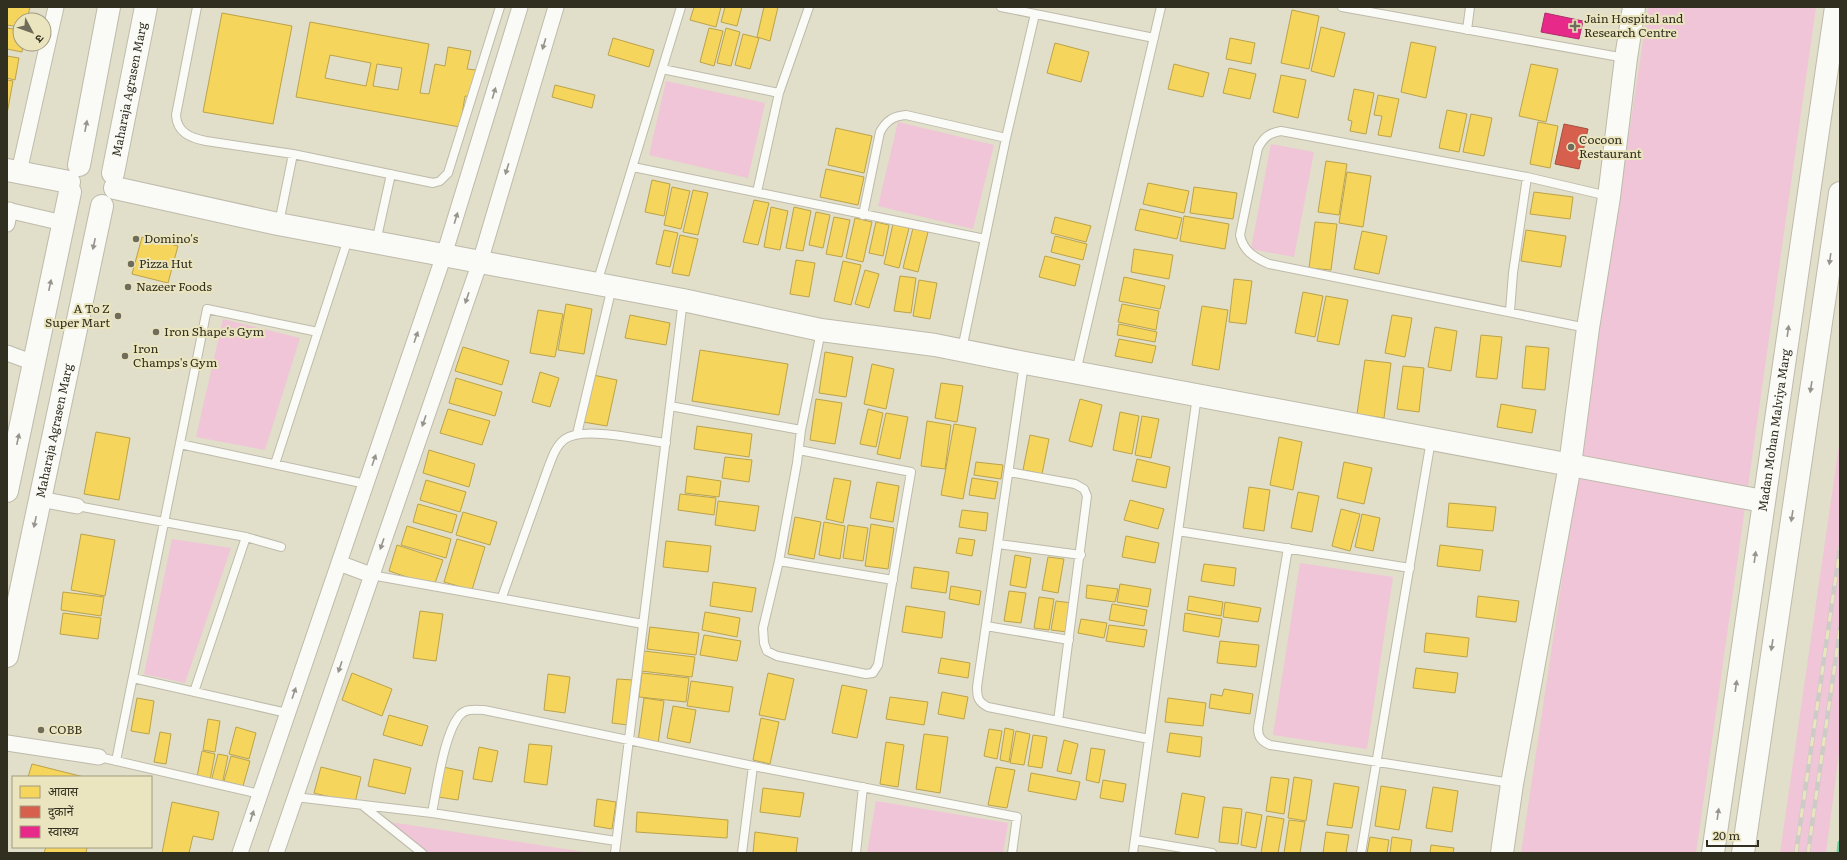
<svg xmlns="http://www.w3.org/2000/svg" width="1847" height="860" viewBox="0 0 1847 860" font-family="Literata,'Noto Sans Devanagari',serif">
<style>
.green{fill:#f0c5d7}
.homes{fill:#f6d55c;stroke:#bba34a;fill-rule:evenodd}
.shops{fill:#d6604d;stroke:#a45140}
.health{fill:#e7298a;stroke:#b02b6a}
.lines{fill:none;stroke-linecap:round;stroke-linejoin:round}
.stream{stroke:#6bcf9e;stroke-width:5}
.lane-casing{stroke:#bebbab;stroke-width:10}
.street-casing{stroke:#bebbab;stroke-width:17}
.secondary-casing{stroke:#bebbab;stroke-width:24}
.lane{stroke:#fafaf7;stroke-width:8}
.street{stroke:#fafaf7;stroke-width:15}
.secondary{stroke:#fafaf7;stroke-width:22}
.rail-casing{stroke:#cdcbc6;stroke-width:4.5}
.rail{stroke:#ebe5bf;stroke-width:3;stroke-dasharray:9;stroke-linecap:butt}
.oneway{fill:#96948c}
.poi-dot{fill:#6f6c5b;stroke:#ebe5bf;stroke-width:1.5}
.labels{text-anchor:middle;stroke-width:4;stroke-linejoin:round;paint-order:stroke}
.poi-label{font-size:12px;fill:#312f20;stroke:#ebe5bf;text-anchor:start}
.street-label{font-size:12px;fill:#312f20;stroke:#ebe5bf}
</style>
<rect width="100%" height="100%" fill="#e1dec9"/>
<path class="green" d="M1648,7H1816L1696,853H1521Z
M666,81L765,103L748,178L649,155Z
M898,122L994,145L973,229L878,206Z
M1271,144L1314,152L1294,257L1251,249Z
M223,319L300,338L265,450L196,437Z
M1840,438V745L1826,853H1780Z
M172,539L231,548L185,683L144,674Z
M1300,563L1393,577L1367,749L1273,735Z
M876,801L1008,823L1003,853H867Z
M371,819L590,853H417Z"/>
<path class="homes" d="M7,7H30L27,20H20V27L7,25Z
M694,7H721L716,27L690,20Z
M725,7H742L737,26L721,22Z
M764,7H778L770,41L757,37Z
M1292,10L1319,16L1309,69L1281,63Z
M222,13L292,26L273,124L203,112Z
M310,22L429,44L420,93L429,94L435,64L445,66L448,47L471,51L467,69L476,70L471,97L465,96L460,127L296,97ZM330,55L371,63L366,86L325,78ZM377,64L402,68L398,90L373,86Z
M1321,27L1345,33L1334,77L1311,71Z
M7,28L20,30V44H23L22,52L7,49Z
M709,28L723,31L714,66L700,62Z
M726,28L740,32L731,66L717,63Z
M743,34L759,38L750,69L735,65Z
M613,38L654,50L649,67L608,55Z
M1230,38L1255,43L1251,64L1226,59Z
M1411,42L1436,47L1426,98L1401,92Z
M1055,43L1089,52L1081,82L1047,73Z
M7,56L19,58L15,80L7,78Z
M1174,64L1209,73L1203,97L1168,89Z
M1531,64L1558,69L1546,122L1519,116Z
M1229,68L1256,74L1250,99L1223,93Z
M1281,75L1306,80L1298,118L1273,112Z
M7,80L13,81L7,114Z
M555,85L595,95L592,108L552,97Z
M1354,89L1374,93L1366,134L1350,131L1352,121L1348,120Z
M1378,95L1399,99L1391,137L1378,135L1382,116L1374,115Z
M1447,110L1467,114L1459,152L1439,148Z
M1471,114L1492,118L1484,156L1463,152Z
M1538,122L1558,126L1550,168L1530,164Z
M836,128L872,136L864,173L828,165Z
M1326,161L1347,164L1339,215L1318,212Z
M826,169L864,177L858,205L820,197Z
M1347,172L1371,176L1363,227L1339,223Z
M652,180L670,184L664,216L645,212Z
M1148,183L1189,191L1184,213L1143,204Z
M672,187L690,191L681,229L664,225Z
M1194,187L1237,193L1233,219L1190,213Z
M693,190L708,193L698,235L683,232Z
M1534,192L1573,197L1570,219L1530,214Z
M754,200L769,203L758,245L743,242Z
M771,207L788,211L780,250L764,247Z
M794,207L811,211L803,251L786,248Z
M1140,209L1182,218L1177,239L1135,230Z
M816,212L830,215L823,248L809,245Z
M1184,216L1229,224L1225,249L1180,241Z
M834,217L850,220L842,257L826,254Z
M1055,217L1091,226L1086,242L1051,233Z
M855,218L872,222L863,262L846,258Z
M876,222L889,225L883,256L869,253Z
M1315,222L1337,224L1331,270L1309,268Z
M893,224L909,228L899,268L884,264Z
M913,228L928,232L918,272L903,268Z
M664,230L678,233L670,267L656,264Z
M1526,230L1566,236L1561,267L1521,261Z
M1362,231L1387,236L1379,274L1354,269Z
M680,235L698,239L689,276L672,273Z
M1055,236L1087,244L1083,260L1051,252Z
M142,237L178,246L168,283L132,274Z
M1134,249L1173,255L1169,279L1131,272Z
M1045,256L1080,265L1075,286L1039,277Z
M796,260L815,263L809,297L790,294Z
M843,261L861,265L851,305L834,301Z
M865,270L879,274L869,308L855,304Z
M900,276L916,278L911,313L894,311Z
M1124,277L1165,286L1160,309L1119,301Z
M1234,279L1252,281L1246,324L1229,322Z
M919,280L937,283L930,319L913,316Z
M1303,292L1323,296L1315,337L1295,333Z
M1326,296L1348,300L1339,345L1317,341Z
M566,304L592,309L584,354L558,350Z
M1122,304L1159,311L1156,330L1118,322Z
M1202,306L1228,310L1219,370L1192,365Z
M538,310L563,314L555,357L530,353Z
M630,315L670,323L666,345L625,338Z
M1392,315L1412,318L1405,357L1385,353Z
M1119,324L1157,332L1155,342L1117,335Z
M1435,327L1457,331L1451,371L1428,367Z
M1481,335L1502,337L1497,379L1476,377Z
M1119,339L1156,346L1152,363L1115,356Z
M1526,346L1549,348L1545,390L1522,388Z
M463,347L509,361L502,385L455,371Z
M700,350L788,364L779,415L692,401Z
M825,352L853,357L846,397L819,393Z
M1365,360L1391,363L1384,418L1357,414Z
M872,364L894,369L886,409L864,404Z
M1403,366L1424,368L1419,412L1397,409Z
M540,372L559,378L550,407L532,402Z
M593,375L617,380L607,426L583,422Z
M456,378L502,392L495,416L449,403Z
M941,383L963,386L957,422L935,418Z
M816,399L842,403L835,444L810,440Z
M1080,399L1102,405L1092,447L1069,441Z
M1501,404L1536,410L1532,433L1497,427Z
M448,409L490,421L482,445L440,433Z
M868,409L883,413L876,447L860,444Z
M1120,412L1139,416L1132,454L1113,450Z
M886,413L908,417L900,459L877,454Z
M1142,416L1159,419L1151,458L1135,455Z
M927,421L951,425L945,469L921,466Z
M954,424L976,428L963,499L941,495Z
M697,426L752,434L749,457L694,449Z
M96,432L130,438L119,500L84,494Z
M1030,435L1049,439L1042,474L1023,470Z
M1279,437L1302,442L1293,490L1270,485Z
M429,450L475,464L469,487L423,473Z
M725,457L752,460L749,482L722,478Z
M1137,459L1170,467L1166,488L1132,481Z
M976,462L1003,465L1001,479L974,475Z
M1344,462L1372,468L1364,504L1337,498Z
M687,476L721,481L719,497L685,493Z
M834,478L851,481L843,523L826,519Z
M972,478L998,482L995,499L969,495Z
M426,480L466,492L460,512L420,500Z
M877,482L899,486L893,522L870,518Z
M1249,487L1270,490L1264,531L1243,528Z
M1298,492L1319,496L1312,532L1291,528Z
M680,494L716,498L714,515L678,510Z
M1130,500L1164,509L1158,529L1124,520Z
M718,501L759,506L755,531L715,525Z
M1449,503L1496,507L1493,531L1447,527Z
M418,504L457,515L452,533L413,522Z
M1341,509L1360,514L1350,551L1332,546Z
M962,510L988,513L986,531L959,527Z
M463,512L497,522L490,545L456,535Z
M1362,514L1380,518L1373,551L1355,547Z
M795,517L821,522L814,559L788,554Z
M824,522L845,526L840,559L819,555Z
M871,524L894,528L888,569L865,566Z
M848,525L868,528L863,561L843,558Z
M407,526L451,539L446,558L401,545Z
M81,534L115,540L105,596L71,590Z
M1126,536L1159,543L1155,563L1122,557Z
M959,538L975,540L972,556L956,553Z
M457,539L485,547L472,590L444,582Z
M666,541L711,546L708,572L663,567Z
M397,545L443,560L434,586L389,571Z
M1440,545L1483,550L1480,571L1437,566Z
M1015,555L1031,558L1026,588L1010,585Z
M1048,557L1064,559L1058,593L1042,590Z
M1204,564L1236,568L1234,586L1201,581Z
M914,567L949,572L946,593L911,588Z
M713,582L756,588L752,612L710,606Z
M1120,584L1151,589L1148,607L1117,602Z
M1087,585L1118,589L1115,602L1086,598Z
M951,586L981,591L979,605L949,599Z
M1009,591L1026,593L1021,623L1004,621Z
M63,592L104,597L101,616L61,610Z
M1189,596L1223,602L1221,616L1187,610Z
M1478,596L1519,601L1516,622L1476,617Z
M1039,597L1054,599L1049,630L1034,628Z
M1056,601L1072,603L1067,632L1051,630Z
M1225,602L1261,608L1258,622L1223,617Z
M1112,604L1147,610L1144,626L1109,620Z
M906,606L945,612L942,638L902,632Z
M420,611L443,614L436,661L413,658Z
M705,612L740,618L737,637L702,630Z
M63,613L101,618L98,639L60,634Z
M1185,613L1222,619L1219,637L1183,631Z
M1081,619L1107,623L1104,638L1078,633Z
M1109,625L1147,630L1144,647L1106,641Z
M650,627L699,633L696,655L647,649Z
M1426,633L1469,638L1467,657L1424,652Z
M704,635L741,641L737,661L700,655Z
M1220,641L1259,645L1256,667L1217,663Z
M644,651L695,657L692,677L641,671Z
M941,658L970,663L968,678L938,673Z
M1416,668L1458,673L1455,693L1413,688Z
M352,673L392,689L382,716L342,700Z
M642,673L689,678L686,702L639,697Z
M768,673L794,679L785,720L759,715Z
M548,674L570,677L565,713L544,710Z
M617,679L633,680L628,725L612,723Z
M691,681L733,687L729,712L687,706Z
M842,685L867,690L857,738L832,733Z
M1224,689L1253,694L1250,714L1209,708L1211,694L1222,696Z
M942,692L968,697L964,719L938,714Z
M890,697L928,702L924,725L886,719Z
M137,698L154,701L149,734L131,731Z
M644,698L664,701L658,744L638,741Z
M1168,698L1206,703L1203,726L1165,722Z
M673,706L696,710L690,743L667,738Z
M389,715L428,726L422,746L383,735Z
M761,718L779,722L770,764L753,760Z
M208,719L220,721L215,752L203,750Z
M236,727L256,733L249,759L229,754Z
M1005,728L1014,730L1009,762L1000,760Z
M989,729L1002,731L997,759L984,756Z
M1016,731L1030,734L1024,765L1010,763Z
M160,732L171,734L166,764L154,762Z
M1170,733L1202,737L1200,757L1167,752Z
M924,734L948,737L940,793L916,789Z
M1033,735L1047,737L1042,768L1028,766Z
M1064,740L1078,744L1071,774L1057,771Z
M886,742L904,745L898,787L880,784Z
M529,744L552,746L547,785L524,782Z
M479,747L498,751L492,782L473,779Z
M1091,748L1105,750L1099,783L1086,780Z
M202,751L215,754L210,780L197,777Z
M218,754L228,756L222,785L211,782Z
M231,756L250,761L243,786L224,781Z
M374,759L411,768L405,794L368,786Z
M32,764L84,777H28Z
M321,767L361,777L355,803L314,793Z
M443,767L463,771L458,800L438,797Z
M996,767L1015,770L1007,808L988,805Z
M1031,773L1080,782L1076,800L1028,791Z
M1271,777L1289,779L1284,814L1266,811Z
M1294,777L1312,780L1306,821L1288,818Z
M1103,780L1126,784L1123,802L1100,798Z
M1334,783L1359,787L1352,828L1327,825Z
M1381,786L1406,790L1399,830L1375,826Z
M1433,787L1458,791L1452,832L1426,828Z
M763,788L804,793L800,817L760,812Z
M1182,793L1205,797L1198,838L1175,834Z
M597,799L616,802L612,829L594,826Z
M172,802L219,812L213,840L193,836L189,853H162Z
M1223,807L1242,809L1238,844L1219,842Z
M637,812L728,820L727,838L636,832Z
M1246,812L1262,815L1256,848L1241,845Z
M1267,816L1284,819L1278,853H1261Z
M1289,820L1305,822L1300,853H1284Z
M755,832L798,838L796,853H753Z
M1326,832L1349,835L1346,853H1323Z
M1370,837L1389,840L1387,853H1367Z
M1392,837L1412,840L1410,853H1390Z
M1431,845L1454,848L1453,853H1430Z
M46,847H87L86,853H44Z"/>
<path class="shops" d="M1564,124L1588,129L1579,169L1555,164Z"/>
<path class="health" d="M1545,13L1583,21L1579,39L1541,32Z"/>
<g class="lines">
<path class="stream" d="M1839,853L1840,843"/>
<g class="lane-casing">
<path id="lane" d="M197,7L176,115C177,133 191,138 206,141L293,154L433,183L440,181L448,173L500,7
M1001,7L1154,38
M1342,7L1625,58
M1467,30L1470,7
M662,69L779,93L757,192
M779,93L809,7
M633,167L985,239
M863,215L880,132C886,121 893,116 906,115L1006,138
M279,223L293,154
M376,242L391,174
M597,283L681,7
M1510,311L1513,273L1527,177
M1587,328L1269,264C1255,258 1243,251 1240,235L1258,148C1264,137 1269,133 1281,131L1527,177L1608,196
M962,349L1006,138L1035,14
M1024,364L977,687C977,697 978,702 988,707L1149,739
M1076,372L1161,7
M670,406L801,430
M577,434L612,287
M180,444L366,484
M799,450L911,472L878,665L873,673L866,674L777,656L767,651L764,643L763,628L779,561L797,463L801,430L821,331
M275,464L348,239
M1009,472L1075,484L1084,489L1087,496L1058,721
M77,506L246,537L194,692
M1178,531L1410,568
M246,537L281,547
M998,544L1081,555
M1288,548L1258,728C1258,737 1261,741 1270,745L1511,783
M779,561L893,580
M371,575L643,624
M502,597L547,471C551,461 555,446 565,439C584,426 642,440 666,443
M986,626L1069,640
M133,678L287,713
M99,757L260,794
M116,761L207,309L318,332
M295,797L432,813L616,841
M362,805L422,853
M432,813C437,788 444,733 460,715C466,708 476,710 484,710L753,766L1017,817L1012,853
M1135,840L1212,853
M615,853L683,300
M742,853L753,766
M856,853L863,787
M1133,853L1197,396
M1361,853L1431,440"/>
</g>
<g class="street-casing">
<path id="street" d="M19,172L56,7
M7,210L63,223
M7,224L10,210
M7,353L34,363
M40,499L77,506
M339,563L371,575
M7,743L99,757
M240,853L444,255L520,7
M276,853L480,262L556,7"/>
</g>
<g class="secondary-casing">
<g id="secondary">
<path d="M79,165L109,7"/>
<path d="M7,170L69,182"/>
<path id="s1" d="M113,173L146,7"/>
<path d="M115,188L278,224L683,300L821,330L935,345L1025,363L1763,501"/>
<path d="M7,491L70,192"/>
<path id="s2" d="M7,656L102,206"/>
<path d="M1502,853L1512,784L1570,465L1588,328L1609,197L1626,58L1634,7"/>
<path id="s3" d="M1713,853L1836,7"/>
<path d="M1743,853L1840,193"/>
</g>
</g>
<use href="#lane" class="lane"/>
<use href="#street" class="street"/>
<use href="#secondary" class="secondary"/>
<g class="rail-casing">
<path id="rail" d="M1796,853L1840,548
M1808,853L1840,628"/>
</g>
<use href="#rail" class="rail"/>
</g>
<defs><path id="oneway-solid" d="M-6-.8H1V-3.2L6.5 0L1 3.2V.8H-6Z"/></defs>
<g class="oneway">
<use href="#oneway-solid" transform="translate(544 44) rotate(107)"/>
<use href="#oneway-solid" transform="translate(494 93) rotate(-73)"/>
<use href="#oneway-solid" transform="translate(86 126) rotate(-79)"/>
<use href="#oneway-solid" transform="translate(507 169) rotate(107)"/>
<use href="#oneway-solid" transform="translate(456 218) rotate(-73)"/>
<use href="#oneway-solid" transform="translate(94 244) rotate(102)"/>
<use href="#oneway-solid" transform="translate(1830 259) rotate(98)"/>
<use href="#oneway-solid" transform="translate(50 285) rotate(-78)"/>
<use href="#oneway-solid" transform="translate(467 298) rotate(109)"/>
<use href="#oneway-solid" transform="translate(1788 331) rotate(-82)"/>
<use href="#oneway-solid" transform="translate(416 337) rotate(-71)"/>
<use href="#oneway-solid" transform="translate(1811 387) rotate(99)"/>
<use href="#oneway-solid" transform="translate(424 421) rotate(109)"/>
<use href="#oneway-solid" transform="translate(18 439) rotate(-78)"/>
<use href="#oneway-solid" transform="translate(374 460) rotate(-71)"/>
<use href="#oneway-solid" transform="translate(1792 516) rotate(99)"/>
<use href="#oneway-solid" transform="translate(35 522) rotate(102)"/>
<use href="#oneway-solid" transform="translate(382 544) rotate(109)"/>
<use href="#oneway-solid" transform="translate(1755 557) rotate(-82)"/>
<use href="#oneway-solid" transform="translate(1772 645) rotate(99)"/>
<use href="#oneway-solid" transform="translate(340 667) rotate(109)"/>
<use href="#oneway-solid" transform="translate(1736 686) rotate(-82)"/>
<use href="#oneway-solid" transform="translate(294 693) rotate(-71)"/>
<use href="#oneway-solid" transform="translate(1718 814) rotate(-82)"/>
<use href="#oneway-solid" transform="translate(252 816) rotate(-72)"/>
</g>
<g class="poi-dot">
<path d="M1573 20h4v4h4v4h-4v4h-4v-4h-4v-4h4z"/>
<circle cx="1571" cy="147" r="4"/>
<circle cx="136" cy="239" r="4"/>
<circle cx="131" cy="264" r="4"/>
<circle cx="128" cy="287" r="4"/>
<circle cx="118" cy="316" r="4"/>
<circle cx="156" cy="332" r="4"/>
<circle cx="125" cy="356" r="4"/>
<circle cx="41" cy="730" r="4"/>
</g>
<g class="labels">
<g class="poi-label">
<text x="1584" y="23">Jain Hospital and<tspan x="1584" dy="14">Research Centre</tspan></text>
<text x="1579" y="144">Cocoon<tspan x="1579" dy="14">Restaurant</tspan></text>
<text x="144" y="243">Domino's</text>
<text x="139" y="268">Pizza Hut</text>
<text x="136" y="291">Nazeer Foods</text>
<text x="110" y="313" text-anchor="end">A To Z<tspan x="110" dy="14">Super Mart</tspan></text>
<text x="164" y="336">Iron Shape's Gym</text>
<text x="133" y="353">Iron<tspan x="133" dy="14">Champs's Gym</tspan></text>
<text x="49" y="734">COBB</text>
</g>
<g class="street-label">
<text dy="4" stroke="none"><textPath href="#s1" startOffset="85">Maharaja Agrasen Marg</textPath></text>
<text dy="4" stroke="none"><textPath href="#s3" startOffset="427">Madan Mohan Malviya Marg</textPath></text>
<text dy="4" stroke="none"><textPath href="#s2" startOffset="230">Maharaja Agrasen Marg</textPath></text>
</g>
</g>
<rect width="1847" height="860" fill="none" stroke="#312f20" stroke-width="16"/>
<rect x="12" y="776" width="140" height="72" fill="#ebe5bf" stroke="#a19c7f"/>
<rect x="20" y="786" width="20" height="12" fill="#f6d55c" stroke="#a19c7f"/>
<text x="48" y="796" font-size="12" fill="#312f20">आवास</text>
<rect x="20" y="806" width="20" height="12" fill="#d6604d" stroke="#a19c7f"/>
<text x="48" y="816" font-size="12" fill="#312f20">दुकानें</text>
<rect x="20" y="826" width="20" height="12" fill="#e7298a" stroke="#a19c7f"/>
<text x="48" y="836" font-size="12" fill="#312f20">स्वास्थ्य</text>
<g transform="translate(32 32) rotate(131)"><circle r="19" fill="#ebe5bf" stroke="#a19c7f"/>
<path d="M0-3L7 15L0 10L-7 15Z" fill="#6f6c5b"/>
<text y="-6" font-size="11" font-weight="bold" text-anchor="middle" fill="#312f20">उ</text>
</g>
<path d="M1707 840v6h51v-6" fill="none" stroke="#312f20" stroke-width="2"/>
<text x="1713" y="840" font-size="12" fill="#312f20" stroke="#ebe5bf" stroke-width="3" paint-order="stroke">20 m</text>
</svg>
